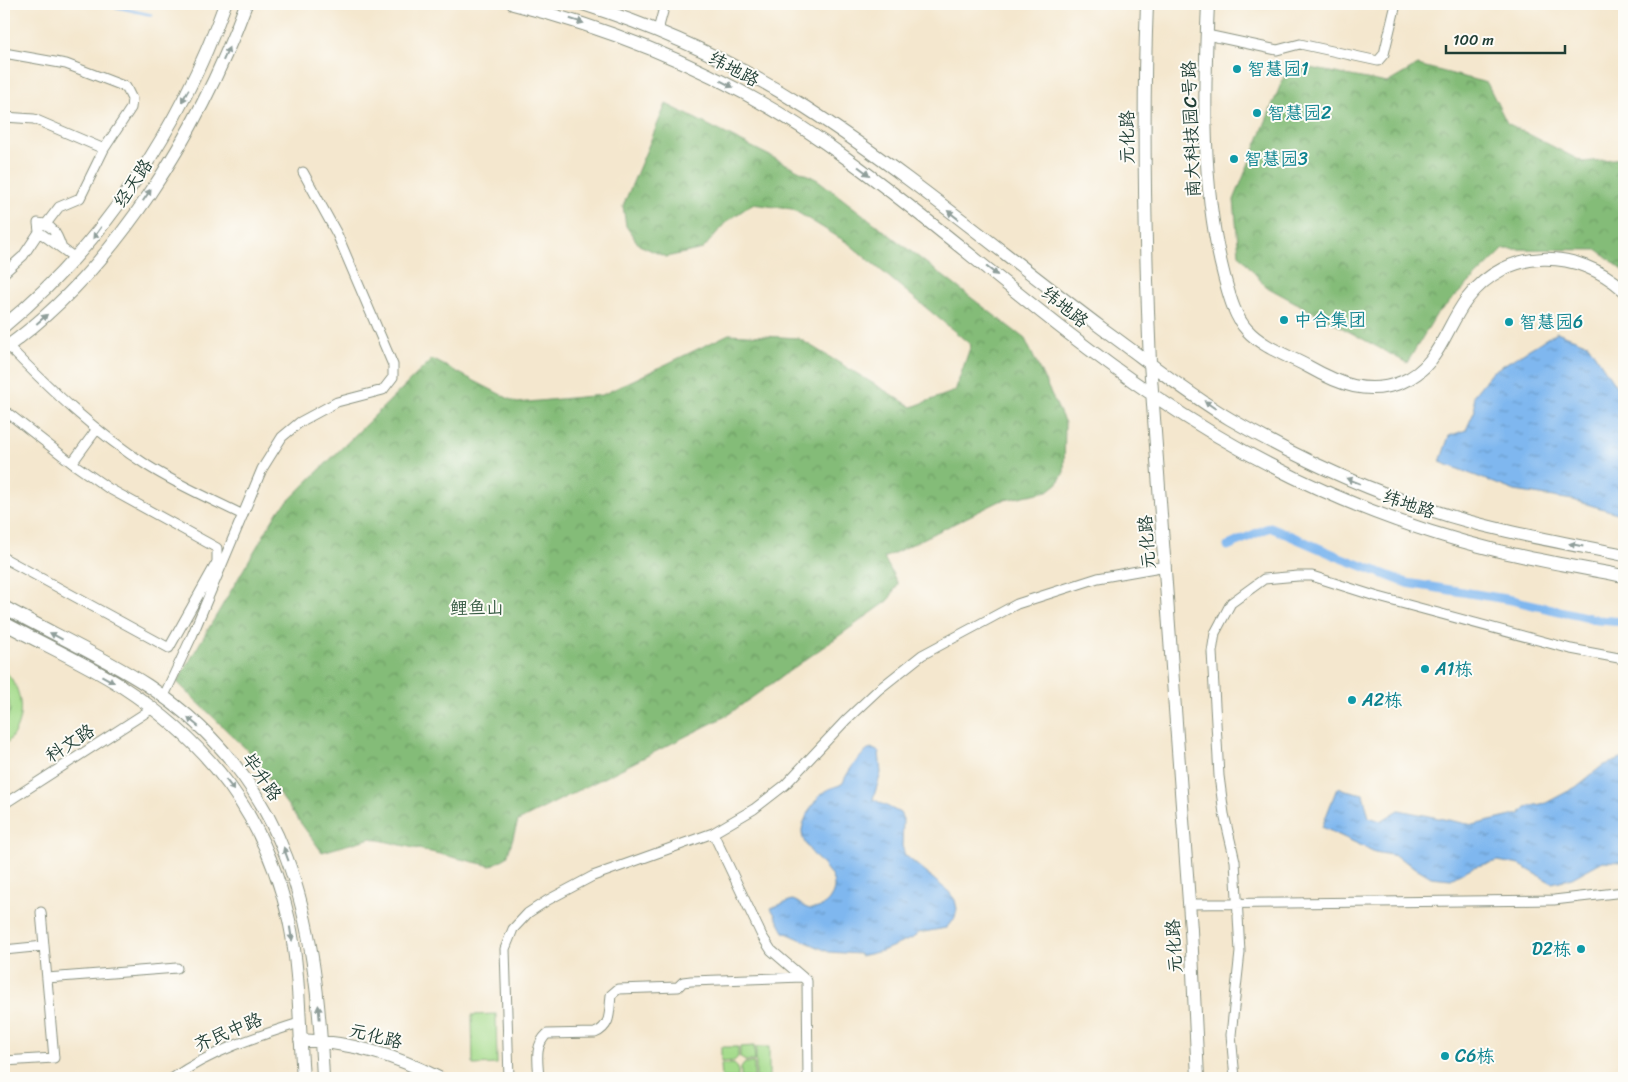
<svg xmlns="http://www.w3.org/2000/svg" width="1628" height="1082" viewBox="0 0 1628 1082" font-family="Sriracha,'LXGW WenKai TC',sans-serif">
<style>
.grass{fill:#a6dc8d;stroke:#628c60}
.forest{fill:url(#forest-crowns);stroke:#527c56}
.water{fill:url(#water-ripples);stroke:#4f7a92}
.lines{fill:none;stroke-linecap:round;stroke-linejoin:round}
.stream{stroke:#7fb7ef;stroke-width:2.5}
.canal{stroke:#7fb7ef;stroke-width:9}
.street-casing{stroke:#8a9281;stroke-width:11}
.secondary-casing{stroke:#8a9281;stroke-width:14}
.street{stroke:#fff;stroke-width:9}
.secondary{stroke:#fff;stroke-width:12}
.oneway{fill:#8f9e9a}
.culture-dot{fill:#0f9aa8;stroke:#fdfcf7;stroke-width:2}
.labels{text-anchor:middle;stroke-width:4;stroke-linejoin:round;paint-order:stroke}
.street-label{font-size:18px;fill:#1f3d34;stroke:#fdfcf7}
.culture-label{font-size:18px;fill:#0d838f;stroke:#fdfcf7;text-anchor:start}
.park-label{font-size:18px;fill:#3a5d46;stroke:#fdfcf7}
</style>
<defs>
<pattern id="forest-crowns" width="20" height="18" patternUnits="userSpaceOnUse" patternTransform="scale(1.25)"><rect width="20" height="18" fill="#84bc78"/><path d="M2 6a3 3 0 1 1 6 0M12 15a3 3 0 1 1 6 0" fill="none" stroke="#6b9a63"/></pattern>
<pattern id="water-ripples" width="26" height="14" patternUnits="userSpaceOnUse" patternTransform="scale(1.25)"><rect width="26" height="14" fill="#7fb7ef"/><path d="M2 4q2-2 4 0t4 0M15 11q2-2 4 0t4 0" fill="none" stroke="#6796c2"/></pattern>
</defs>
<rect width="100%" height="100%" fill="#fdfcf7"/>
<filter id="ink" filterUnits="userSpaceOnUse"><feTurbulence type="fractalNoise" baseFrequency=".02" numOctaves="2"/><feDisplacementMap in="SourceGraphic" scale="10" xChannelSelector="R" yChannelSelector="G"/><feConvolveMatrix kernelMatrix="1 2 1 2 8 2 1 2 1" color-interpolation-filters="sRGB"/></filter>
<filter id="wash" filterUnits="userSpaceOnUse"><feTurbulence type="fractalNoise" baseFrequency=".0096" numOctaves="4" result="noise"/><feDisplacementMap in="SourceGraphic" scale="20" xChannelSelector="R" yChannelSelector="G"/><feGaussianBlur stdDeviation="1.12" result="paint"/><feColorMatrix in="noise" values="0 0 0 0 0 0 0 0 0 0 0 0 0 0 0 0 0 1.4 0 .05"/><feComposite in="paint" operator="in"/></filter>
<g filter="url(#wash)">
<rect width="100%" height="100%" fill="#f4e7ce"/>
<path class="grass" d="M4,670C26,691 26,726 4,746V729L10,710L8,696L4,686Z
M496,1014L497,1064L473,1065L472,1015Z
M754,1046L755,1061H745L740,1057V1047Z
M721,1047H738V1057L734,1061L721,1062Z
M756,1047H769V1077L756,1078Z
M745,1063H754V1078H741V1068Z
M721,1064H734L738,1068V1078H722Z"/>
<path class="forest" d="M1289,64L1387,83L1418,65L1487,83L1507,123L1583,162L1624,158V271L1598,250L1504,249L1436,315L1407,363L1265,286L1239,254L1234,200Z
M666,104L818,180L1025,339L1065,423L1064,472L1058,483L1048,491L1000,501L884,558L898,584L888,601L726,716L518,821L507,857L491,866L371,838L322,852L247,750L177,682L278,511L432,359L517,403L602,395L729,334L798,338L912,407L955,391L971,345L848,243L792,209L752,204L725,223L703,249L666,257L639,245L626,226L623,206Z"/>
<path class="water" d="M1557,332L1588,344L1624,398V515L1573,500L1515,491L1440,462L1449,436L1466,430L1475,410L1473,396L1492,372Z
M871,748L879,752L881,773L873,799L900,813L903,819L902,846L905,855L949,892L955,900L957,909L955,918L946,928L918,933L913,938L882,951L860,956V954L829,952L784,932L771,908L792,900C799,901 804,909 812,909C819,909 825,905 829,900C850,872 800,857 802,830C803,819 816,797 825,791C831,787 838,787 843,783C847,771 860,755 871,748Z
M1624,758V862L1603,861L1572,878L1552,883L1520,865L1498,861L1473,867L1451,879L1431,877L1396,856L1375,852L1322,827L1337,788L1363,794L1369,817L1381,821L1399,810L1473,825L1520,814L1526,807L1546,803L1576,787L1602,766Z"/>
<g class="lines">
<path class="stream" d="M102,4L152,15"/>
<path class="canal" d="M1228,546L1270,527L1339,557L1407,583L1512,600L1598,620L1624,622"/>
</g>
</g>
<g filter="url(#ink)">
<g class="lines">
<g class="street-casing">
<path id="street" d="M658,30L665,4
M1207,35L1277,50L1300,44L1378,61L1384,54L1396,4
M4,53L66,64L126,87L132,99L131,108L104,149L80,198L59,207L46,224
M4,117L34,119L104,149
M61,246C57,234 52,224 38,223L39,232L75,258
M4,273L23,256L39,232
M8,346C51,390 95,432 148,466C178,485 211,499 243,515
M4,410L72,463L97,429
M4,558L169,648L217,562V548L108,488L72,463
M163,698L192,636L262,469L282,437L300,422L337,402L383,390L393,377V365L337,234L303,172
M4,804L153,708
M713,833L762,936L771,950L807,981L808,1078
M1190,904L1554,900L1624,892
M4,950L44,946
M47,978L177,968
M4,1061L54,1058L41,912
M173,1078C211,1051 255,1037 299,1023
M509,1078L505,949L513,929L528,913L548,900L593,876L713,833L754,809L785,785L846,720L878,690L922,655L1017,604L1098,578L1166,566
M539,1078C538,1062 534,1046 547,1034L595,1033C612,1026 609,1011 611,995L618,989L678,987L683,982L691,981L802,977
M1235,1078L1231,1035L1240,952L1235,861L1224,814L1219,776L1212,652L1215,633L1231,603L1264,579L1298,576H1312L1375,596L1571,649L1624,659"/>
</g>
<g class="secondary-casing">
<path id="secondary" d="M513,4C633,34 747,85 846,158C951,234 1046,323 1153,395C1258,467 1376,521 1499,551C1541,561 1583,568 1624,576
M583,4C662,29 736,63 805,107C909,174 1004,255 1103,329C1145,359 1186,393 1230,419C1316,469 1409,509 1507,531C1546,540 1585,547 1624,555
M1147,4C1142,123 1145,244 1150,363L1191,930L1198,1078
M1208,4C1204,94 1201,188 1224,276C1229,294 1234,316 1247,330C1262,347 1289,356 1309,367C1339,384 1368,396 1402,382C1439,367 1445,328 1467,299C1508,246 1577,248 1624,290
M4,326C105,243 181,126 225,4
M4,349C116,269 199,131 246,4
M4,607C51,633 102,656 147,685C291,780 316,918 323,1078
M4,623C42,644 84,662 121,686C210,744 265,815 289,920C300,971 299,1026 303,1078
M300,1040C348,1042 397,1056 439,1078"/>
</g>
<use href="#street" class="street"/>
<use href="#secondary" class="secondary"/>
</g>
<defs><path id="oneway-solid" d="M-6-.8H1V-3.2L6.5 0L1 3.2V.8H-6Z" transform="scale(1.25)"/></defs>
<g class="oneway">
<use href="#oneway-solid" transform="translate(577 21) rotate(17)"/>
<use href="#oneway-solid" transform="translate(226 54) rotate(-66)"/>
<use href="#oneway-solid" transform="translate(727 84) rotate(27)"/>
<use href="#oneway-solid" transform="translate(185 96) rotate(119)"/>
<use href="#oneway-solid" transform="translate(864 171) rotate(37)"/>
<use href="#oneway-solid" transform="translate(147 195) rotate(-56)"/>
<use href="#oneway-solid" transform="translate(953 215) rotate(-142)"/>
<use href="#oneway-solid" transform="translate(97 233) rotate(125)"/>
<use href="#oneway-solid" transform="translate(992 271) rotate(38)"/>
<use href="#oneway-solid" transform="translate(42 319) rotate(-41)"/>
<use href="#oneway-solid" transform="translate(1210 405) rotate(-145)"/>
<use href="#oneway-solid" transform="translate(1353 481) rotate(-159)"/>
<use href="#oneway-solid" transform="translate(1576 545) rotate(-169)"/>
<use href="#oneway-solid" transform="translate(56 636) rotate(-152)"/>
<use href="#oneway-solid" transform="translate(108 679) rotate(29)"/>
<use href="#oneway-solid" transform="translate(193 722) rotate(-140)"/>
<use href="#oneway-solid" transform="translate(230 785) rotate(52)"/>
<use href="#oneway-solid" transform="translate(286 854) rotate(-110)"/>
<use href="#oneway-solid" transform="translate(291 934) rotate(81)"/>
<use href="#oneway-solid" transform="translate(319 1012) rotate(-95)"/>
</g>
</g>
<g class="culture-dot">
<circle cx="1237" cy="69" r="5"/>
<circle cx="1257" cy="113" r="5"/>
<circle cx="1234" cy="159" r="5"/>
<circle cx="1284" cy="320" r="5"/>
<circle cx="1509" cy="322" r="5"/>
<circle cx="1425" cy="669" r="5"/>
<circle cx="1352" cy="700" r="5"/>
<circle cx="1581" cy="949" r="5"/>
<circle cx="1445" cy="1056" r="5"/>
</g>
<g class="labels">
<g class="street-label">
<text transform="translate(734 69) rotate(28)" y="6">纬地路</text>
<text transform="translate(1191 129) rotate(-92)" y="6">南大科技园C号路</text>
<text transform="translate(1127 137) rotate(-90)" y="6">元化路</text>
<text transform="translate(133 183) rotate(-56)" y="6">经天路</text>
<text transform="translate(1065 307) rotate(39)" y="6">纬地路</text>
<text transform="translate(1409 504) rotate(19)" y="6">纬地路</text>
<text transform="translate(1147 542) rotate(-94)" y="6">元化路</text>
<text transform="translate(70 743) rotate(-33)" y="6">科文路</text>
<text transform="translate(262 777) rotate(55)" y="6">毕升路</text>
<text transform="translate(1174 946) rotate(-93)" y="6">元化路</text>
<text transform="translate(228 1032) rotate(-23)" y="6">齐民中路</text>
<text transform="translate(376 1036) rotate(14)" y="6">元化路</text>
</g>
<g class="culture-label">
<text x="1247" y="75">智慧园1</text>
<text x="1267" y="119">智慧园2</text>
<text x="1244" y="165">智慧园3</text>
<text x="1294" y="326">中合集团</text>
<text x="1519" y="328">智慧园6</text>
<text x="1435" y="675">A1栋</text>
<text x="1362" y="706">A2栋</text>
<text x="1571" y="955" text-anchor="end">D2栋</text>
<text x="1455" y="1062">C6栋</text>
</g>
<g class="park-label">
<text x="477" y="614">鲤鱼山</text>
</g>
</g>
<rect width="1628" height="1082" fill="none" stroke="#fdfcf7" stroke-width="20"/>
<path d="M1446 45v8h119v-8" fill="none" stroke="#1f3d34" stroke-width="2.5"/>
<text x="1453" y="45" font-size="15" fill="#1f3d34" stroke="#fdfcf7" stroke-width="4" paint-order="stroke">100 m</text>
</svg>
